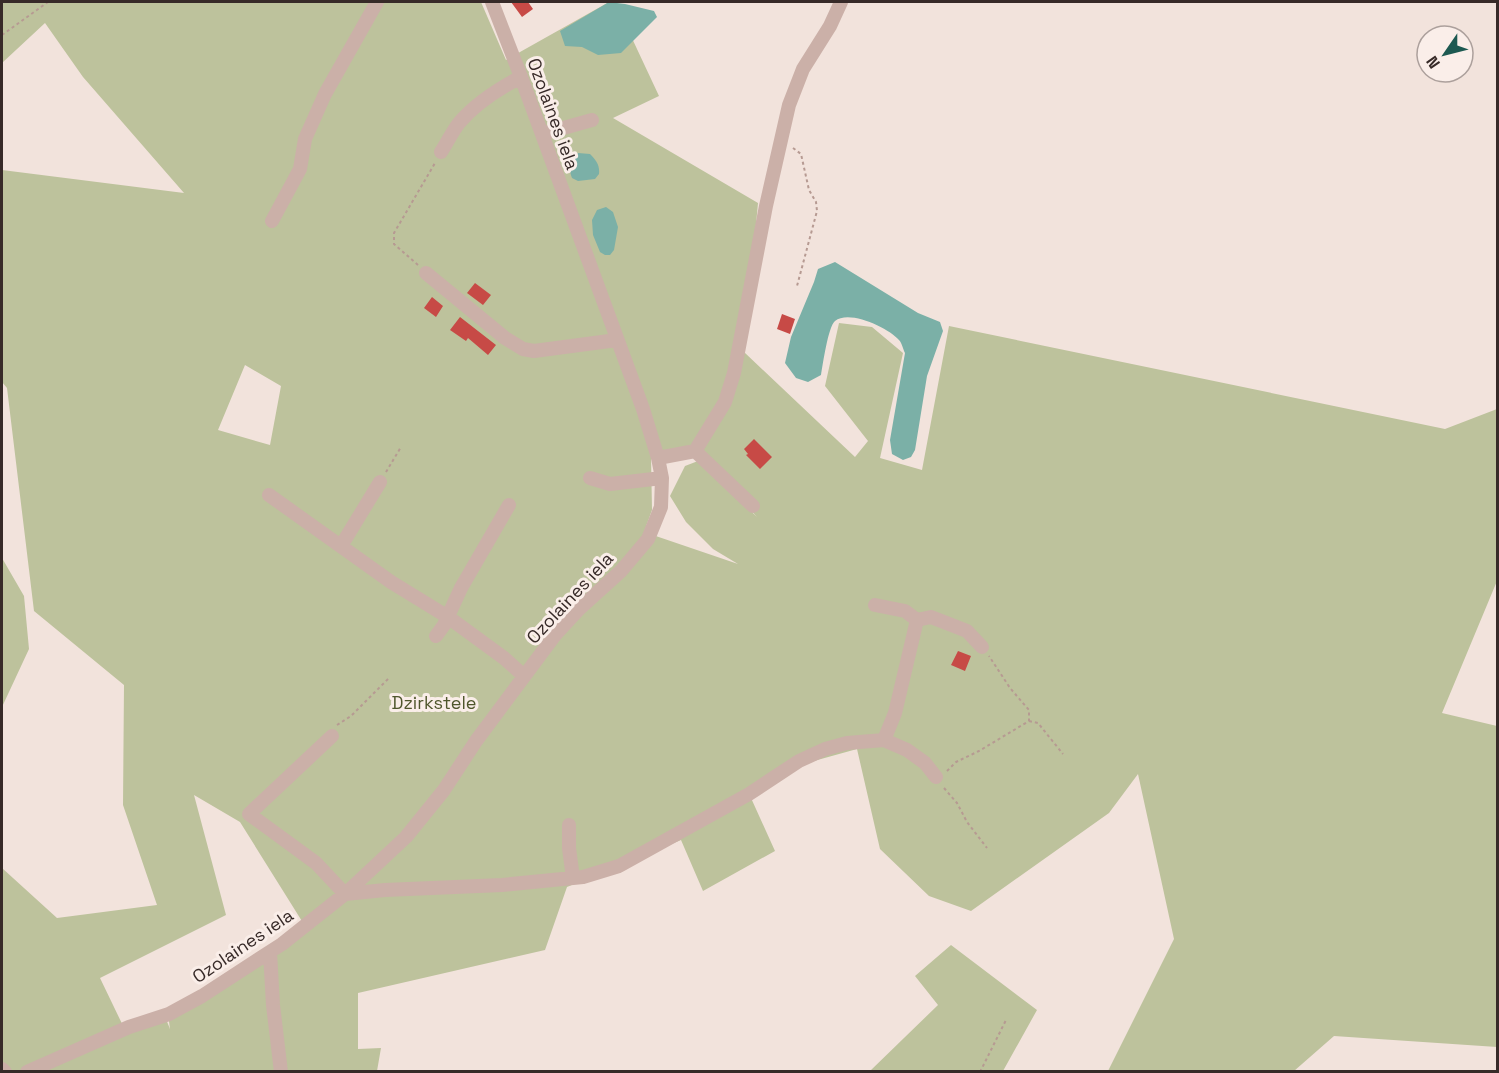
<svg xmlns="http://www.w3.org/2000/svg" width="1499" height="1073" viewBox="0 0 1499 1073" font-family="'Space Grotesk',sans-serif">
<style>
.green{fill:#bdc29c;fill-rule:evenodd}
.water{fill:#7bb0a7}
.building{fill:#c74a46}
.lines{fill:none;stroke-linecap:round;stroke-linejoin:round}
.path{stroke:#b69a92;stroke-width:2;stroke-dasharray:3 3;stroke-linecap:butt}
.minor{stroke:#cbb0a8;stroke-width:14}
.labels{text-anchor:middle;stroke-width:6;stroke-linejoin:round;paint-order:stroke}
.street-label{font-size:18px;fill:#372a28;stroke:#faeee9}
.park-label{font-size:18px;fill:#4f562c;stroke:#faeee9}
</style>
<rect width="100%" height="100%" fill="#f2e3dc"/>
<path class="green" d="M2,2H481L506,60L609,2H615L659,96L613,118L758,203L744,352L855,457L868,441L825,386L839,323L872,327L903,353L880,458L922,470L949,326L1445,429L1497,409V581L1442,713L1497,726V1047L1334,1036L1294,1071H1108L1174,939L1138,774L1109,813L971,911L929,896L880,849L857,749L803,764L751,798L775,851L703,891L681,840L567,887L545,950L358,993V1049L381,1048L377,1071H2V868L57,918L157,905L123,805L124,685L34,611L7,388L2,382V170L184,193L83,77L45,23L2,63ZM245,365L281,386L270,445L218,430ZM696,449L757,517L698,461L685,466L670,496L686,522L713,549L738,564L644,532L652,510L651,457ZM194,795L240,822L305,926L168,1014L170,1029L166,1019L126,1032L100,978L226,915Z
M2,558L24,596L29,649L2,707Z
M951,945L1037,1010L1003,1071H870L938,1005L915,976Z"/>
<path class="water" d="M609,2L625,4L654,11L657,17L621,53L598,55L582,47L565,46L560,31Z
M578,153L590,154C596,160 600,165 599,174L595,179L578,181L572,178C568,167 569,161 578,153Z
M606,207L613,212L618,227L614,250L610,255H605L600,252L593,235L592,220L597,210Z
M835,262L918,313L940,322L943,331L927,376L915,450L911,457L903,460L892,454L890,440L905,353C903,349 902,343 899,340C889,328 849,309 835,321C828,327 823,364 821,375L808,382L796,378L785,363L791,337L814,282L818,269Z"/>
<path class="building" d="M511,2H528L533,9L522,17Z
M475,283L491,295L483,305L467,293Z
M432,297L443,306L436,317L424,308Z
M782,314L795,319L790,334L777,329Z
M460,317L496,345L488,355L468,338L466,341L450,330Z
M754,439L772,457L760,469L746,455L748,454L744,449Z
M958,651L971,656L965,671L951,665Z"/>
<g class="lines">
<path class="path" d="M2,35L48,2
M793,148L801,154L809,190L816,202L817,211L797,286
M418,265L394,244V233L435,163
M386,472L401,447
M1029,721L1038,723L1063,754
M337,725L351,716L389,678
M947,771L956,762L979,751L1029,721V710L1010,688L989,656
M944,788L957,803L967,822L987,848
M980,1072L1006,1020"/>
<path class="minor" d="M542,134L592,120
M441,152C447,143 452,132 459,123C476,103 498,89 521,77
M272,221L300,169L305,139L325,94L377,2
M426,273L505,338L523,349L534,351L617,340
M695,451L753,506
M658,458L695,451L725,402L734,373L766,206L789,105L803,69L830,26L841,2
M590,478L610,484L662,478
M269,495L391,582L448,617L504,658L524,676
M341,546L380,482
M875,605L905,611L917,620L895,713L884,740
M917,620L931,617L967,631L982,647
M436,636L444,625L461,588L509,505
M332,736L249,814L316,863L345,894L385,890L502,885L583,877L619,866L749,794L799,761L825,749L847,743L884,740L907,750L925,763L936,777
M569,825V848L573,878
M270,952L273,1005L281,1072
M2,1069L5,1072
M27,1072L129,1027L169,1014L202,996L282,944L345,894L406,837L444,790L476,741L555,635L579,609L621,571L648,539L661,507L662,478L658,458L643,409L521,77L492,2"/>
</g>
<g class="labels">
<g class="street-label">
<text transform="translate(553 114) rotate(70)" y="6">Ozolaines iela</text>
<text transform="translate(570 598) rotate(-47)" y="6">Ozolaines iela</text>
<text transform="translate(243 946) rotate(-34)" y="6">Ozolaines iela</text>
</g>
<g class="park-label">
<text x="434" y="709">Dzirkstele</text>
</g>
</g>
<rect width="1499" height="1073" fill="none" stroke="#372a28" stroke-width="6"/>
<g transform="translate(1445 54) rotate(235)"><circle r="28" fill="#faeee9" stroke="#aca09c" stroke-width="1.5"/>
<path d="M0-4.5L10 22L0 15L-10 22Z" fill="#1d5951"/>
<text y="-9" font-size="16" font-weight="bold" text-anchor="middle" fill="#372a28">N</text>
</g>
</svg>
